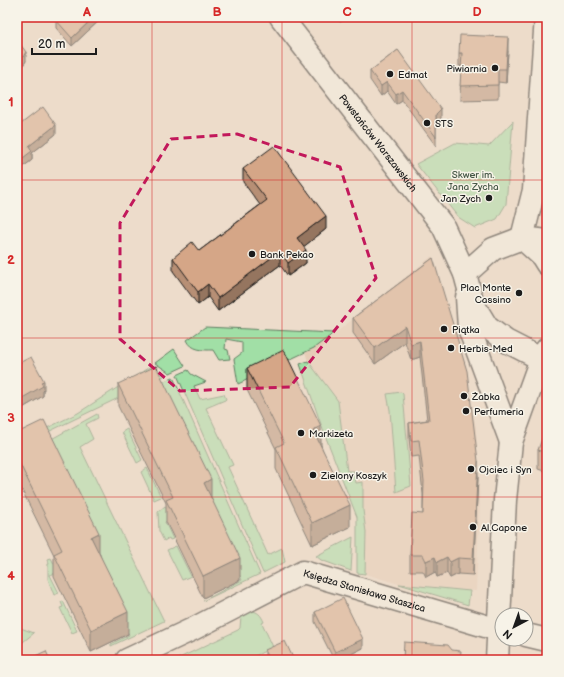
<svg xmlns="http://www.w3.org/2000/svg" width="564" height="677" viewBox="0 0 564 677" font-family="'Balsamiq Sans',sans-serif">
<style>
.built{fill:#e6ccb7}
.green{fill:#a1dfa6;stroke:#5e7e61}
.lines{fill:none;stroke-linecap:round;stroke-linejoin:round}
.minor-casing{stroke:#1c1c1c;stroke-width:25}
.minor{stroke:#f7f3e8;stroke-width:22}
.wall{fill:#b78f74;stroke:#1c1c1c}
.shaded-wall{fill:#95745e;stroke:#1c1c1c}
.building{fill:#d5a687;stroke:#1c1c1c}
.marked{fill:none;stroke:#c2185b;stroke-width:3;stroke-dasharray:8 5;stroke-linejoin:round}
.grid{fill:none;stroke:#d62828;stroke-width:1;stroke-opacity:0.55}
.poi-dot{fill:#1c1c1c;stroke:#f7f3e8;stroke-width:1.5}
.labels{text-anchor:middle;stroke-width:3;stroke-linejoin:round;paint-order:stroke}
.poi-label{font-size:10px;fill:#1c1c1c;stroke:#f7f3e8;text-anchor:start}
.street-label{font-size:10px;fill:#1c1c1c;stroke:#f7f3e8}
.park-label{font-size:10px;fill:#445645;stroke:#f7f3e8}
.neatline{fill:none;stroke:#d62828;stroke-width:1.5}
.grid-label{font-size:13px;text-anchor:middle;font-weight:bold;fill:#d62828}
</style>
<rect width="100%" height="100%" fill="#eddccb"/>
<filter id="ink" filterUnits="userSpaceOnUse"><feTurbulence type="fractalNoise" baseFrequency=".025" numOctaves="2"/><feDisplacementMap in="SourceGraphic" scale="8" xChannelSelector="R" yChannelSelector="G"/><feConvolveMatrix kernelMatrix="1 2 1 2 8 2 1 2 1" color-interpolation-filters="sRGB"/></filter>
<g filter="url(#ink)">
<path class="built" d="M432,256L476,426L480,505L476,591L399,584L365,574L366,532L363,510V482L356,483L347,471L338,401L308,361L305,352L329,338Z"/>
<path class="green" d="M513,121L506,204L497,219L475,228L458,217L416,164L455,143L489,146Z
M205,327L334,333L314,348L238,384L234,359L242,353V342L226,339L225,349L228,350L230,359L219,360L213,350C203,350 192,351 187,340Z
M174,349L185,366L170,373L155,363Z
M308,361L338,401L347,471H354L356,483L363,482V510L366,532L365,574L357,573V517L323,430L301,367L300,364Z
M151,366L166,375L17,447L39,432L78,413Z
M188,370L191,374L206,382L194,386L200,399L224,394L226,399L225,400L206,408L233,465L228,467L268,555L282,548L285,562L263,573L177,375Z
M173,377L260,574L203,601L242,580L206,505L156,385Z
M401,392L403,394L411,486L396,492L390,410L387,394Z
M97,414L98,418L86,424L93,439L80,447L164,621L111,646V644L129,635L93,559L100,555L46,442Z
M127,429L142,460L137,463L122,432Z
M147,468L161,497L154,500L141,472Z
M165,506L171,518L165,522L173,539L170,540L169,538L164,541L159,531L158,512Z
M353,537L351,571L321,560L316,556Z
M176,546L191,576L182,580L167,550Z
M51,558L58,572L50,575L59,593L54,595L48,579V564H49L48,559Z
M399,584L470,591L468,605L465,604Z
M63,601L77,631L72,633L60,608L63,607L61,602Z
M250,611C258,611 261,615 264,622L262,623L273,647L247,660H175L238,630L240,628L241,616Z
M17,624L18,627L34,633L18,646L19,660H17Z"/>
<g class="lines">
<g class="minor-casing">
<g id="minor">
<path id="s1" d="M281,17L443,226L465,274L473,304L487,327L506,341L541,359"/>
<path d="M522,238L534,190L546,17"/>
<path d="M522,238L542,256L547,264"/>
<path d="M465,274L493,249L522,238L547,241"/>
<path d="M467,297L469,328L511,442"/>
<path d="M526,635L547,640"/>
<path id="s2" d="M127,660L193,629L303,572L502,631"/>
<path d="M497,660L505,500L511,442L541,359L547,349"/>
</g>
</g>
<use href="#minor" class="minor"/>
</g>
<path class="wall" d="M59,17H103L72,46L56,28V20Z
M336,17H347L340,22Z
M17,40L26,61L20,70H17Z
M398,50L441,119L436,123V146L402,100L396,104L387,91L381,96L370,80V71Z
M508,51L506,83L498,82V99L460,100L461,66H459V53Z
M17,127L56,134L32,153V160L19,170L17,168Z
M243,169L326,229L303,247L306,263L288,276L280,265L218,311L208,297L198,305L173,271V258L199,251L260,205L243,182Z
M433,258L478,477L473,575L458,574L450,578L447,573L437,577L435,572L426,577L423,571H410V555L423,514V494L419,456L411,457L409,438V423L427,420L420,357L411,360L405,342L375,364L353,333V318Z
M17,364L44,390L43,391V396L19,410L17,406Z
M247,368L321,445L350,527L312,545L276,469V449L247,390Z
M118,384L211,498L240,580L203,598L166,522V503L118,406Z
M17,433L99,552L128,634L91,652L54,576V555L17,480Z
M547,434V472L538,469V450Z
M315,612L363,648L339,660H334L315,622Z
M265,650L294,660H265Z"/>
<path class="shaded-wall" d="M94,17H103L72,46V38Z
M340,17H347L340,22Z
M508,37V51L506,83V69Z
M26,52V61L20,70V61Z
M387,82V91L381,96V86Z
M402,90V100L396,104V94Z
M441,109V119L436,123V114Z
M56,125V134L32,153V160L19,170V161L29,146Z
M326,216V229L297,252V238Z
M306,250V263L288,276V263Z
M280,251V265L218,311V298Z
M208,284V297L198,305V292Z
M405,326V342L375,364V348Z
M420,341V357L411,360V344Z
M44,381V390L43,391V396L19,410V400L41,382Z
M321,426V448L313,430Z
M478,461V477L473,575V559Z
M211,479V501L204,483Z
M350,505V527L312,545V523Z
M99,533V555L91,537Z
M435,557V572L426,577V561Z
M447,557V573L437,577V562Z
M240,558V580L203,598V576Z
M458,558V574L450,578V562Z
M128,612V634L91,652V630Z
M363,639V648L339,660H335V652Z"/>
<path class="building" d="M59,17H94L72,38L56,20Z
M460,35L508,37L506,69H498V85L460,86L462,53H459Z
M17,40L26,52L20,61H17Z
M398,50L441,109L436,114V137L402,90L396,94L387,82L381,86L370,71Z
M43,107L56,125L29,146L32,151L19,161L17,159V127Z
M274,146L326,216L297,238L306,250L288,263L280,251L218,298L208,284L198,292L173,258L192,242L199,251L267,200L243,169Z
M433,258L467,371L478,461L473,559L458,558L450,562L447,557L437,562L435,557L426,561L423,555H410L412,513L423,514L424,481L419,440L411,441L409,423L429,420L420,341L411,344L405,326L375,348L353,318Z
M284,350L321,426L313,430L350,505L312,523L276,447L284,443L247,368Z
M31,357L44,381L41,382L43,386L19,400L17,397V364Z
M156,366L211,479L204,483L240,558L203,576L166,500L173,497L118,384Z
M44,420L99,533L91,537L128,612L91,630L54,554L62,550L17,458V433Z
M544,433L547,434V453L538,450Z
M343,598L363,639L335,652L315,612Z
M285,641L294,660H270L265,650Z
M404,642L448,645L452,650L461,651L460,660H403Z
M46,651L50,660H32L31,658Z"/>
</g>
<path d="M0 0H564V677H0ZM237,134L340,167L376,278L290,387L180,391L120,339V223L171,139Z" fill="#eddccb" fill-opacity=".55" fill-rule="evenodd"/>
<path class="marked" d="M237,134L340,167L376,278L290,387L180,391L120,339V223L171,139Z"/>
<path class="grid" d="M152,17V660M282,17V660M412,17V660M17,180H547M17,338H547M17,497H547"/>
<g class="poi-dot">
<circle cx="495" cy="68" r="4"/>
<circle cx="390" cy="74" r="4"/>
<circle cx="427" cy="123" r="4"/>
<circle cx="489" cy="198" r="4"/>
<circle cx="252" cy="254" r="4"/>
<circle cx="519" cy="293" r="4"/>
<circle cx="444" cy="329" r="4"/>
<circle cx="451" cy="348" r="4"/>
<circle cx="464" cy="396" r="4"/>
<circle cx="466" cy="411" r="4"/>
<circle cx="301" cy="433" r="4"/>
<circle cx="471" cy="469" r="4"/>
<circle cx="313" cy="475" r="4"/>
<circle cx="473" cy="527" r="4"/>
</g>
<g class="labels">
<g class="poi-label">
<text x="487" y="72" text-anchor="end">Piwiarnia</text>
<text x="398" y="78">Edmat</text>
<text x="435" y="127">STS</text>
<text x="481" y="202" text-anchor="end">Jan Zych</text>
<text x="260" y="258">Bank Pekao</text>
<text x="511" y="291" text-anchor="end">Plac Monte<tspan x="511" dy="12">Cassino</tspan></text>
<text x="452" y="333">Piątka</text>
<text x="459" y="352">Herbis-Med</text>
<text x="472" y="400">Żabka</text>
<text x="474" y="415">Perfumeria</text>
<text x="309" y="437">Markizeta</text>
<text x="479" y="473">Ojciec i Syn</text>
<text x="321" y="479">Zielony Koszyk</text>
<text x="481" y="531">Al.Capone</text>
</g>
<g class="street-label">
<text dy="4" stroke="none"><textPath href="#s1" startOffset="159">Powstańców Warszawskich</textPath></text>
<text dy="4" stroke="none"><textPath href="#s2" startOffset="261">Księdza Stanisława Staszica</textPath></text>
</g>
<g class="park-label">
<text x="473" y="178">Skwer im.<tspan x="473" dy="12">Jana Zycha</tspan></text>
</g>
</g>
<rect width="564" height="677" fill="none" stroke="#f7f3e8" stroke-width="44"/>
<g transform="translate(514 627) rotate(221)"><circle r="19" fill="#f7f3e8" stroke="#9f9d96"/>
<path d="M0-3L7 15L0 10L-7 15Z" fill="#1c1c1c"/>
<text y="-6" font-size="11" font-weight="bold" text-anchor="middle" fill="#1c1c1c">N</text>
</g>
<path d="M32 48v6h64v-6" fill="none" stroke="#1c1c1c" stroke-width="2"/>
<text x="38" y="48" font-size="12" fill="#1c1c1c" stroke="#f7f3e8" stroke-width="3" paint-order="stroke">20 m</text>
<rect x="22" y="22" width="520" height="633" class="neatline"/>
<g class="grid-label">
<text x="87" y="16">A</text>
<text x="217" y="16">B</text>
<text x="347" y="16">C</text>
<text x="477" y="16">D</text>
<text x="11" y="106">1</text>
<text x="11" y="264">2</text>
<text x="11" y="422">3</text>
<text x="11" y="580">4</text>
</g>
</svg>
